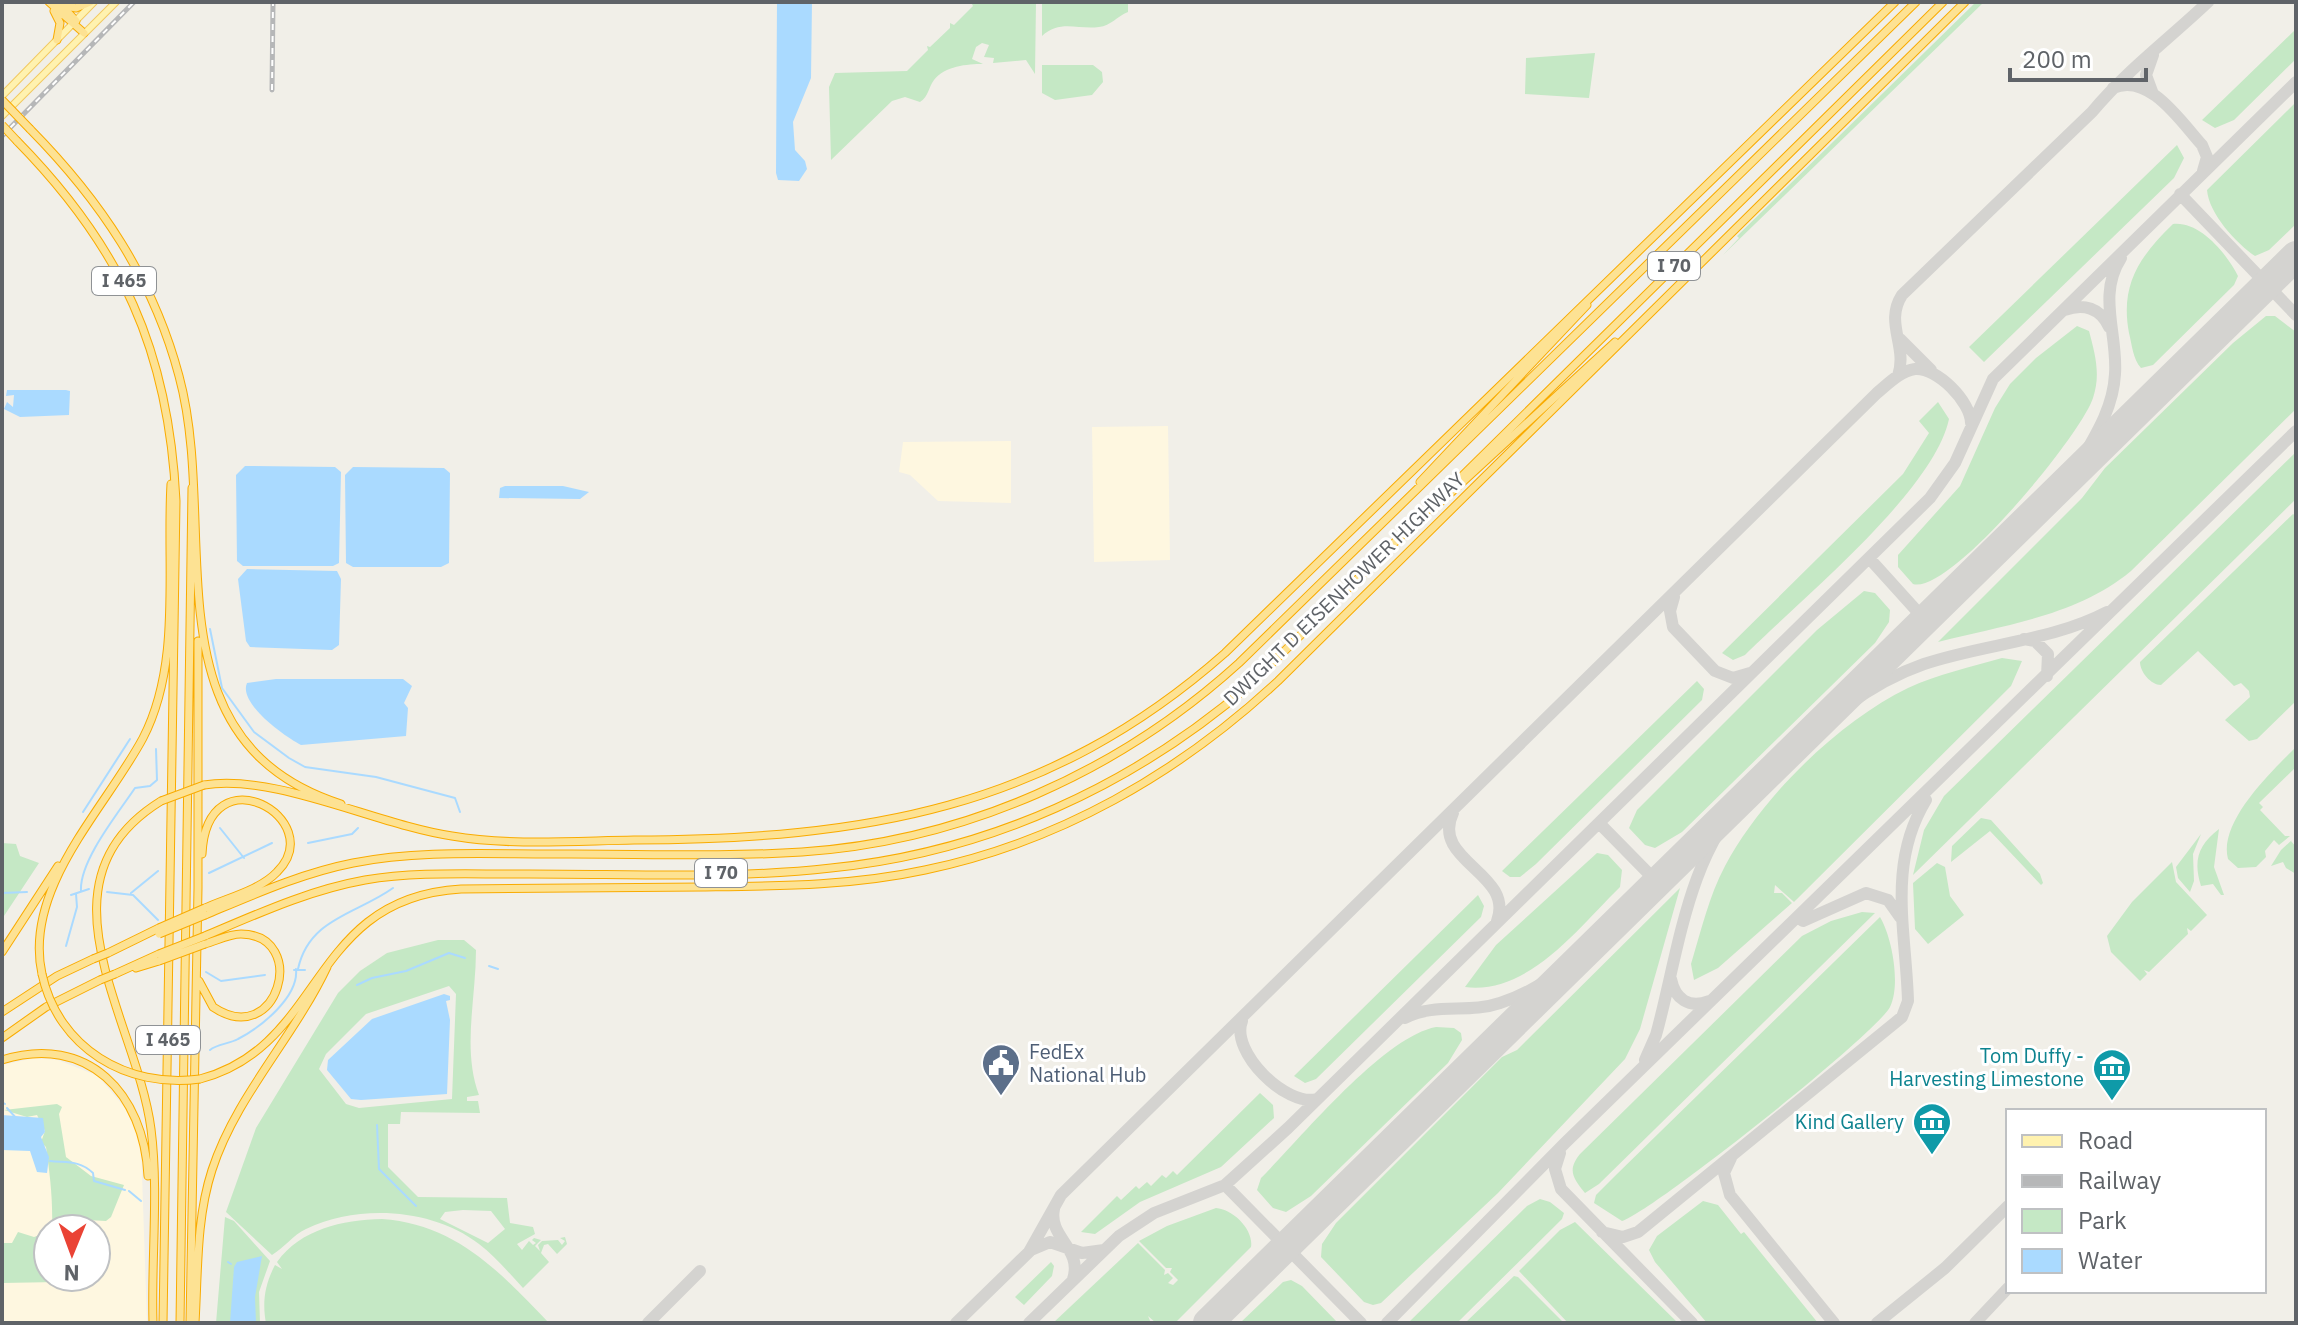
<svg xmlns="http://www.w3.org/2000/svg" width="2298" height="1325" viewBox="0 0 2298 1325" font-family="'IBM Plex Sans',sans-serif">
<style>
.commercial{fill:#fef7e0;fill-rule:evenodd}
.green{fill:#c5e8c5;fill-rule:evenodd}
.water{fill:#aadaff}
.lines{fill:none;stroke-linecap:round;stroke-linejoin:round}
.stream{stroke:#aadaff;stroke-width:2}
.taxiway{stroke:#d4d3d0;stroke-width:12}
.runway{stroke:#d4d3d0;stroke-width:30}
.primary-casing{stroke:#f2c960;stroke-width:8}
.highway-casing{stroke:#f9ab00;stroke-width:9}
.primary{stroke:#fff2af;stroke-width:6}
.highway{stroke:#fde293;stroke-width:7}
.rail-casing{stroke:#b6b7b8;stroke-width:5}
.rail{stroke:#fff;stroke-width:2;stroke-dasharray:6;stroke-linecap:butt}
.highway-bridge-casing{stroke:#f9ab00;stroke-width:9;stroke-linecap:butt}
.highway-bridge{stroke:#fde293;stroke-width:7}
.labels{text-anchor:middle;stroke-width:6;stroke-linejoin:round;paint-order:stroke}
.shield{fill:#fff;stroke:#8f9295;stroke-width:2}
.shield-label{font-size:18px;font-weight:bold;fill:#5f6368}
.street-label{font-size:20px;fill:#5f6368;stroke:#fff}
.service-label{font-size:20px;fill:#4e5e75;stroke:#fff;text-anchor:start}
.culture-label{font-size:20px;fill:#0d838f;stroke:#fff;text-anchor:end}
</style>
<rect width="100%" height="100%" fill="#f1efe8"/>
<path class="commercial" d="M1168,426L1170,560L1094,562L1092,427Z
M1011,441V503L938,501L910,475L899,472L903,442Z
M34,1058L58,1060L98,1076L132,1116L141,1144L147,1323H2V1065ZM48,1229H96V1277H48Z"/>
<path class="green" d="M971,2H1036L1035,74L1026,60L993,63L994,58L984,57L989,45L982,43L976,47L972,59L983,64C967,64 945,66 934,80C928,88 929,96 920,102L905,97L892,101L831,160L829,87L835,73L907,71L928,50L927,46L930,47L950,28V23L954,25L973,6Z
M1042,2H1128V12C1117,16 1111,26 1099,27C1078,30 1060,19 1042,36Z
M1976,2H1984L1723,255L1739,238L1737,236Z
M2296,29V59L2234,120L2215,128L2202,120Z
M1595,53L1589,98L1525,94L1526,58Z
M1042,65H1093L1102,72L1103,82L1092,95L1055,100L1042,93Z
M2296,102V224L2269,250L2255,256C2236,243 2209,214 2207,190Z
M2177,145L2184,158L2174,178L1984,362L1969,347Z
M2173,224C2200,221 2227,254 2238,276L2234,285L2153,365L2141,368C2133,359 2132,345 2129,333C2120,285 2139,257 2173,224Z
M2266,316H2275L2296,332V409L2131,571C2077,616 2004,625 1938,642L2082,498L2105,468L2233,343Z
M2077,326L2089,331C2095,354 2101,374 2093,398C2081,435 1950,595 1913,584L1898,567V555L1960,486L1995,408L2010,384L2036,358Z
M1938,402L1949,419C1934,491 1800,600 1745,655L1733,660L1722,653L1903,474L1929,433L1919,421Z
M2296,452V499L1913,875L1924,830L1944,796Z
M2293,514L2296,516V701L2257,739L2249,741L2225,720L2250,697L2249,691L2241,683L2234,686L2198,651L2161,685C2151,685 2140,672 2140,662Z
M1864,591L1875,593L1890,610L1889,622L1875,643L1682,832L1655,848L1645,845L1629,828L1637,810L1817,630Z
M2002,658L2022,661L2011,686L1794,902L1775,885L1774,893H1782L1792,903L1718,968L1694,980L1691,964C1701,931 1709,896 1725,866C1762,797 1838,722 1908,688C1938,674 1971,667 2002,658Z
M1697,681L1704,689L1702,700L1536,864L1520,877H1510L1502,871Z
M2296,747V767L2259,803L2263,807L2260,810L2285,836H2290L2279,845L2274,840L2265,851L2266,857L2256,867L2238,868L2228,859C2218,822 2272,771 2296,747Z
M1981,818L1991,820L2040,874L2043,883L2041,885L1990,831L1951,862L1952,846Z
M2219,829L2214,867L2224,895H2221L2213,884L2201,886C2193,861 2198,845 2219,829Z
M2201,834L2193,854L2194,881L2190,892L2178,878L2176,867Z
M2293,839L2291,841L2296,847V874L2286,868L2283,862L2271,866L2281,850Z
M2,843L16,844L20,856L39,863L2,919Z
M1597,853L1608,855L1622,870L1620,887C1579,927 1529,995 1465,987L1496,945Z
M2172,862L2176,882L2207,915L2191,931L2187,928L2188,934L2149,972L2144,970L2147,974L2140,981L2111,952L2107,936L2132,902Z
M1937,863L1945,867L1950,896L1964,915L1928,944L1915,929L1913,883Z
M1680,888L1640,1029L1625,1059L1498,1193L1381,1303L1373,1305L1364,1302L1321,1257L1322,1244L1336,1223L1502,1057L1517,1050Z
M1478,895L1484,906L1481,917L1316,1079L1305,1083L1294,1076Z
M1862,912L1875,913L1599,1184L1585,1193C1573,1178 1567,1170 1580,1154L1802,936L1831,921Z
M1880,917C1892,937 1901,985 1890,1007C1874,1036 1653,1211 1622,1221L1594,1203L1596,1195L1616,1175Z
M438,940H464L476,950C476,999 462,1050 479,1095L467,1097V1101H478L480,1113L401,1112L400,1124H388V1167L418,1197L507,1198L510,1223L533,1227L535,1234L517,1244L522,1250L529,1241L533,1245L536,1243L532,1240L534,1238L541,1240L535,1246L540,1251L538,1245L542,1241L558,1240L562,1245L565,1241L560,1238L565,1237L567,1244L557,1254L548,1244L544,1245L541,1253L549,1262L523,1288C509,1273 495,1256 479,1244C432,1208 358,1204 306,1229C293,1235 284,1248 272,1255L226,1212L256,1128L338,993L360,971L387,953ZM449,986L456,994L452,1099L359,1108L346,1104L319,1069L326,1054L366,1014ZM463,1210L491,1211L505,1229L488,1243L440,1219L445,1212Z
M1436,1027L1454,1028L1461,1033L1462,1040L1448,1063L1311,1196L1286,1212L1273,1208L1257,1190L1261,1178C1301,1138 1383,1037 1436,1027Z
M1260,1093L1273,1105L1274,1118L1221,1167L1140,1202L1095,1234L1081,1232L1117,1196L1121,1200L1136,1186L1139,1189L1147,1182L1151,1186L1162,1175L1166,1178L1173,1171L1177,1175Z
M57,1104L62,1107L59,1114L66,1157L91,1176L124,1185L111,1217L106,1221L87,1220L74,1229H52C53,1199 50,1175 46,1147L41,1142L45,1131L37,1115L27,1117L4,1110Z
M1540,1199L1550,1202L1564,1213L1562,1219L1457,1323H1408L1527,1206Z
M1703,1201L1718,1205L1741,1234L1744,1232L1818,1323H1707L1655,1262L1649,1250L1657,1236Z
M1216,1208C1233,1209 1254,1230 1251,1247L1175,1323H1156L1148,1316L1151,1323H1053L1138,1243L1165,1270L1164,1275L1168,1273L1173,1278L1168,1283L1173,1285L1178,1280L1170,1272L1172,1268H1166L1139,1241L1167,1226Z
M225,1217L234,1221L270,1261L259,1292L260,1323H216Z
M382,1219C456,1224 500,1272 549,1323H266C262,1302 265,1284 275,1265L282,1269L277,1262C301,1229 342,1220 382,1219Z
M1575,1222L1678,1323H1568L1519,1271L1560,1230Z
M18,1232L34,1237L48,1232V1277H60L58,1282L2,1283V1243H12Z
M1051,1262L1054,1266L1052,1276L1024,1305L1015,1297Z
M1514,1276L1518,1277L1564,1323H1465Z
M1291,1280L1302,1286L1338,1323H1240L1283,1282Z"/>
<path class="water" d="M777,2H812L811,78L793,122L795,150L805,161L807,169L799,181L778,180L776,173Z
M7,390H66L70,391L69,415L20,417L4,409L7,402L13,407L14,395L6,396Z
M245,466L335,467L341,472L339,563L333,566H243L237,561L236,475Z
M353,467L444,468L450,473L449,563L441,567H353L346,563L345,475Z
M505,486H563L589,492L580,499L499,498L500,488Z
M247,569L337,571L341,579L339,645L332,650L250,647L246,641L238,579Z
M276,679H403L412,686L404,703L408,708L406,736L301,745C284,736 238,703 247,683Z
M444,994L450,996V1000L446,1001L450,1020L447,1094L361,1100L351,1099L327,1070L328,1060L372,1019Z
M2,1115L43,1118L45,1132L41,1137L49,1157L47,1173L37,1172L30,1151L2,1150Z
M262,1256L255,1297L256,1323H230L234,1267L237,1262Z"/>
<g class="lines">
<path class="stream" d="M210,629L222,688L254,732L289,758L305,767L376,777L455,798L460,812
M83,812L130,739
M220,828L244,858
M308,843L352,834L358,828
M209,873L272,843
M81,891C79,861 119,812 135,788L150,786L157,780L156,749
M107,892L133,895L158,920
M2,893L27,892
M131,893L158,871
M71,895L89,889
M66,946L77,907L76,894
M489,966L498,969
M298,969C309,918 357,914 393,888
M294,970H305
M206,972L221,981L265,975
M357,985L372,978L406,971L449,953L465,958
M210,1050C217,1044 229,1044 238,1039C261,1027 299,997 296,969
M2,1102L5,1104
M7,1108L17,1119
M377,1125L379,1169L416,1206
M50,1161C67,1163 79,1160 93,1173L94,1181L125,1190
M129,1191L141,1201
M228,1262L231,1264"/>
<path class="taxiway" d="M2113,88C2149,72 2181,122 2202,145L2207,157L2203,171
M2153,94L2146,75L2153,55
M2180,194L2296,315
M2065,310C2083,303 2101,308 2109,327
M1900,339L1931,370
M1898,376C1908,346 1884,323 1902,295L2092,112C2126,71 2169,39 2208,2
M2072,476C2090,443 2113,413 2115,374C2118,334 2097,295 2121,258
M1869,558L1925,620
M1674,597L1670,611L1673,627L1715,671L1733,678L1750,673
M2024,639L2035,641L2048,654L2047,676
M1779,764C1823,723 1866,684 1924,664C1983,644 2052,641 2107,612
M1453,813C1430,861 1515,873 1497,921
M1599,823L1657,882L1671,869
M1803,921L1866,893L1888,900L1900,917
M1671,979C1675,999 1689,1009 1709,1001
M1405,1018C1436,1002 1468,1014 1500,1003C1564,983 1616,921 1663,875
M1242,1021C1230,1052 1286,1107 1317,1099
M1645,1060L1656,1035C1678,956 1687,854 1748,794
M1560,1153L1555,1169L1561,1189L1692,1323
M1731,1158L1724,1173L1730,1195L1834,1323
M1225,1185L1361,1323
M1054,1209C1048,1238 1083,1248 1073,1279
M1602,1232L1623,1237L1638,1232L1902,1017L1908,1001C1906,931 1887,864 1926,800
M1031,1250L1050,1242L1082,1253L1104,1250
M648,1323L700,1271
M956,1323L1029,1252L1061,1195L1877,393C1888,384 1900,371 1915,369C1937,367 1971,402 1971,423
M1029,1323L1119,1236L1154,1213L1225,1185L1288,1128L1930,498L1955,463L1993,379L2296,82
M1387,1323L1565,1143L2296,431
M1877,1323L1945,1268L2008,1206
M1975,1323L2008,1288"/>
<path class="runway" d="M1208,1323L2296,256"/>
<g class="primary-casing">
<path id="primary" d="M2,96L94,2
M2,116L116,2"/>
</g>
<g class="highway-casing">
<path id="highway" d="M49,2L84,33
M60,4L76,21
M62,5L76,8L90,2
M54,11L60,23L57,40
M30,129C100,200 153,278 179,376C221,530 143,740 341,804
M17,141C122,248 169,351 176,501L163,1323
M1420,482L1587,305
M1442,501L1615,342
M204,785C275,773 377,825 452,836C511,846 574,841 634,840C863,839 1047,810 1225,653L1895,2
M202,854C207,750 330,819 277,872C260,890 227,898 205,908
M205,915C253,895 302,873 353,863C424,849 499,855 571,854C648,854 725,857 802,852C964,841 1119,772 1239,663L1916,2
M205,936C257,914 309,890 365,880C413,872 462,874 510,874C616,873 726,880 831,868C988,852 1133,786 1252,683L1943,2
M2,952L58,866
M108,953L159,928
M136,968L159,961
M42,974C23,888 105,809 143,738C182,663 166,566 171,484
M115,974L159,954
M199,981L213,1007C278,1051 310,935 241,934C229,934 216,941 205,944
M2,1012L57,976L93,959
M2,1038L46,1007L100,980
M2,1060C88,1033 144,1094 148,1176
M200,1079C326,1046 308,898 461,889C541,889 622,888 703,887C778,886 851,886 925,870C1059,842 1178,774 1278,681L1965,2
M153,1323C151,1259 159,1192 151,1129C137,1020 30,882 161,801
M180,1323L192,488
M190,1323L198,888V641
M195,1323C198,1273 196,1219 212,1170C236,1096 294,1037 327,967"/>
</g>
<use href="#primary" class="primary"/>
<use href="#highway" class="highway"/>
<g class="rail-casing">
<path id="rail" d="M272,90L273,2
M2,136L134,2"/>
</g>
<use href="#rail" class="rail"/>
<g class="highway-bridge-casing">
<path id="highway-bridge" d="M2,100L30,129
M2,125L17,141
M161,801L204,785
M159,928L205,908
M159,934L205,915
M159,954L205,936
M93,959L108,953
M159,961L205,944
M42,974C58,1048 127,1089 200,1079
M100,980L115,974"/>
</g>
<use href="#highway-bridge" class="highway-bridge"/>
</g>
<defs>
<g id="civic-pin" transform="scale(2)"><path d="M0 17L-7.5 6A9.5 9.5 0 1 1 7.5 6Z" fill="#5c6f8a" stroke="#fff"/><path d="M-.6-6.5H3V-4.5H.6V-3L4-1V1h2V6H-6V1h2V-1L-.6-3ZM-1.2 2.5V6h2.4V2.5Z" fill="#fff"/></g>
<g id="museum-pin" transform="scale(2)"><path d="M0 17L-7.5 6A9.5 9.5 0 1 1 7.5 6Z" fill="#0f9aa8" stroke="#fff"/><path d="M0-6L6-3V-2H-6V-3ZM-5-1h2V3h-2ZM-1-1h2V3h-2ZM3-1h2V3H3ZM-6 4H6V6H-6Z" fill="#fff"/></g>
</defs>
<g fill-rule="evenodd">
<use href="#civic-pin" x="1001" y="1063"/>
<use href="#museum-pin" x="2112" y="1068"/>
<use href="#museum-pin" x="1932" y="1122"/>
</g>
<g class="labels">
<g class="shield">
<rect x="1648" y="252" width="52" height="28" rx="6"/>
<rect x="92" y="267" width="64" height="28" rx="6"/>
<rect x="695" y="859" width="52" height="28" rx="6"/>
<rect x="136" y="1026" width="64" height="28" rx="6"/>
</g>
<g class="shield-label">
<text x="1674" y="272">I 70</text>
<text x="124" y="287">I 465</text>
<text x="721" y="879">I 70</text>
<text x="168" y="1046">I 465</text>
</g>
<g class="street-label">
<text transform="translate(1344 589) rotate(-44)" y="7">DWIGHT D EISENHOWER HIGHWAY</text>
</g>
<g class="service-label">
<text x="1029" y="1059">FedEx<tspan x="1029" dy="23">National Hub</tspan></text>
</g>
<g class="culture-label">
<text x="2084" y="1063">Tom Duffy -<tspan x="2084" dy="23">Harvesting Limestone</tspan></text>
<text x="1904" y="1129">Kind Gallery</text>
</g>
</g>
<rect width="2298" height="1325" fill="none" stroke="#5f6368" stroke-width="8"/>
<rect x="2006" y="1109" width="260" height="184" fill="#ffffff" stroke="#bfc1c3" stroke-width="2"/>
<rect x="2022" y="1135" width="40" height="12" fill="#fff2af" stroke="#bfc1c3" stroke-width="2"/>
<text x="2078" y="1149" font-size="24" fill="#5f6368">Road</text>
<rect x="2022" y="1175" width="40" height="12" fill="#b6b7b8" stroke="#bfc1c3" stroke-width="2"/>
<text x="2078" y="1189" font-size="24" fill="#5f6368">Railway</text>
<rect x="2022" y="1209" width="40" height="24" fill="#c5e8c5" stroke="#bfc1c3" stroke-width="2"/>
<text x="2078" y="1229" font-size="24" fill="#5f6368">Park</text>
<rect x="2022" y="1249" width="40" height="24" fill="#aadaff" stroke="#bfc1c3" stroke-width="2"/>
<text x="2078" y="1269" font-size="24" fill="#5f6368">Water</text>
<g transform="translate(72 1253) rotate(181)"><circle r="38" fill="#ffffff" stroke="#bfc1c3" stroke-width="2"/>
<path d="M0-6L14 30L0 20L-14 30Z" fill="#ea4335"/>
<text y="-12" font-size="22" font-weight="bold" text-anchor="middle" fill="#5f6368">N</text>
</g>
<path d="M2010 68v12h136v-12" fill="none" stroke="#5f6368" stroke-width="4"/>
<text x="2022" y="68" font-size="24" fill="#5f6368" stroke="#ffffff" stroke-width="6" paint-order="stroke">200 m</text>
</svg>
